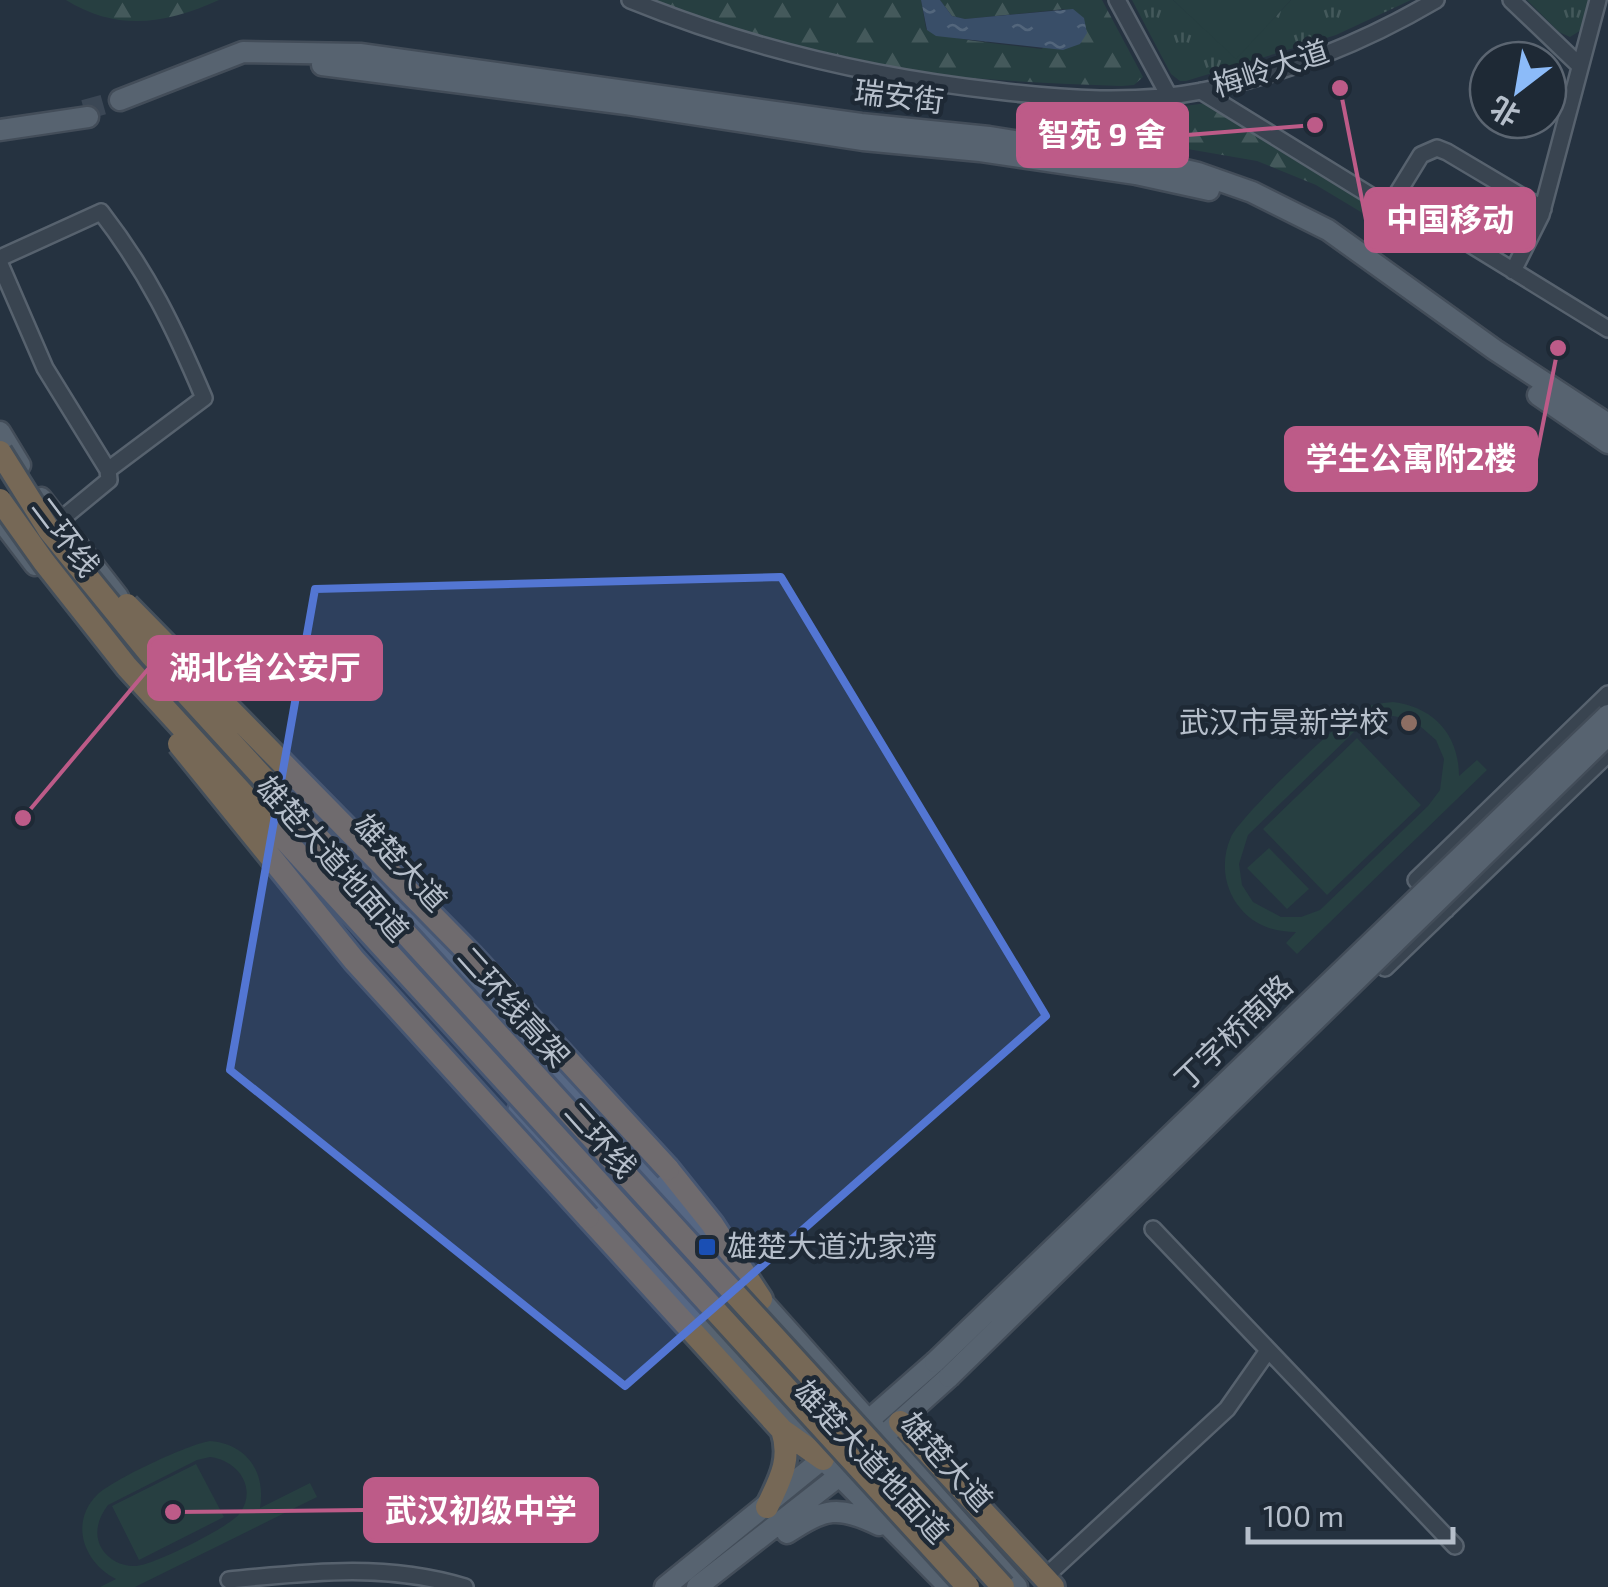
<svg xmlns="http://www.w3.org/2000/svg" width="1608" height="1587" viewBox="0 0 1608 1587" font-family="'Exo 2','Noto Sans SC',sans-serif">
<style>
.grass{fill:url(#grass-tufts)}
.forest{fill:url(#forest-firs)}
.garden{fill:#273f41;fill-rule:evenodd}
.water{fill:url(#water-ripples)}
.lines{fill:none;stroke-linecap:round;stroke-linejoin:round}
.major-tunnel{stroke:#3b4755;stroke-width:20;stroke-dasharray:20 10;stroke-linecap:butt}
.minor-casing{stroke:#57626e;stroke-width:20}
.major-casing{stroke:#434d59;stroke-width:25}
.highway-casing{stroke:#444f5b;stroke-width:28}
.minor{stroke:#394450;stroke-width:15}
.major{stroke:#576370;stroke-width:20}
.highway{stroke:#766856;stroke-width:22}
.major-bridge-casing{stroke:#434d59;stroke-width:25;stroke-linecap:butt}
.highway-bridge-casing{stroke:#444f5b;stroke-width:28;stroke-linecap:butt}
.major-bridge{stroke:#576370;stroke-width:20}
.highway-bridge{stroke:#766856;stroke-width:22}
.marked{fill:#5376d3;fill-opacity:0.2;stroke:#5376d3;stroke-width:8;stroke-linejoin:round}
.education-dot{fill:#8d6e63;stroke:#1e2935;stroke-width:4}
.transit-dot{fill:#1a4fb4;stroke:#1e2935;stroke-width:4}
.labels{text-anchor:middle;stroke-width:9;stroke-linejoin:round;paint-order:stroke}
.street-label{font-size:30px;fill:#b6bfcb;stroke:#1e2935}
.poi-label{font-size:30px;fill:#b6bfcb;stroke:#1e2935;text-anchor:end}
.leader{fill:none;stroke:#bd5b88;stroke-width:4}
.callout-dot{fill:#bd5b88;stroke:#1e2935;stroke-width:4}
.callout{fill:#bd5b88;stroke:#bd5b88;stroke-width:4}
.callout-label{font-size:32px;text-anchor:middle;font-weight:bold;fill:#fff}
</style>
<defs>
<pattern id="grass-tufts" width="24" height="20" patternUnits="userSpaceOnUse" patternTransform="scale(2.5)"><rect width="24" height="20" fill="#273f41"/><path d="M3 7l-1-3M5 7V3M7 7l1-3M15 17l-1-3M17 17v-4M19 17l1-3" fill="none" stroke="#44595b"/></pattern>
<pattern id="forest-firs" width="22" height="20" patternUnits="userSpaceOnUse" patternTransform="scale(2.5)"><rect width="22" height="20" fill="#273f41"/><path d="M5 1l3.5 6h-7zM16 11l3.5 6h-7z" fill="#44595b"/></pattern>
<pattern id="water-ripples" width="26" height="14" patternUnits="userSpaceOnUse" patternTransform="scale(2.5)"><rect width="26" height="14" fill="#394e68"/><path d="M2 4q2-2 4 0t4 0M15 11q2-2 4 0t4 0" fill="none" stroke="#53667c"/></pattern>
</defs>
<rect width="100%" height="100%" fill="#253240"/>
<path class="grass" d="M1132,0H1173L1236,58L1291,0H1411L1336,35L1186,81H1180L1171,74Z
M1527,0H1589L1581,30L1570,37L1559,32Z"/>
<path class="forest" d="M66,0H219C166,24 118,32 66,0Z
M652,0H921L926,29C938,39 1020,46 1042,49L1065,9L965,19L952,16L940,0H1102L1143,77L1134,85L1121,86C1010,82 897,77 789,47C743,33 697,15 652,0Z
M1207,103L1387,214L1381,224L1316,185L1257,161L1078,130L1079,110L1141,112Z"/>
<path class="garden" d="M1173,0H1291L1236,59Z
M1393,702C1434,707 1459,735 1459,776L1477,760L1487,770L1297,954L1286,943L1296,932C1275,932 1255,926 1241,909C1224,890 1220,861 1231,837C1239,818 1336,724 1356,712C1367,705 1380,703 1393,702ZM1393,716L1413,720L1436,740L1444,759L1440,790L1428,806L1320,910L1301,917H1281L1253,902L1242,885L1239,864L1248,835L1355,731L1372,720Z
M1357,738L1421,805L1327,895L1263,829Z
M1269,848L1309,889L1287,909L1247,868Z
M210,1441C247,1444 266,1472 260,1508L310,1483L317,1497L135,1587H100L116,1579C84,1563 69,1523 97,1495C112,1480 189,1444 210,1441ZM210,1457C237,1460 258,1487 240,1513C230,1527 154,1565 136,1566C123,1567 109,1560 102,1549C93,1534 98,1518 108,1505L197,1460Z
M196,1464L224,1517L139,1560L112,1506Z"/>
<path class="water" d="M921,0H940L952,16L965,19L1073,9L1084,18L1087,33L1080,44L1063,50L936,36L927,30Z"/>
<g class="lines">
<path class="major-tunnel" d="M84,110L120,100"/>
<g class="minor-casing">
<path id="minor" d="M630,0C748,48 871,77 998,91C1064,99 1136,104 1202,91C1283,75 1365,42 1436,0
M1117,0L1169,96
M1511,0L1580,66
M1201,91L1389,207L1421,155L1437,148L1447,152L1543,209
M1395,198L1608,329
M0,258L101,212C148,273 174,327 204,398L108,470
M0,264L45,368L108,470L109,480L58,522
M1513,271L1541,215L1598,0
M1446,910L1416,880L1608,694
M1385,968L1608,754
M1153,1229L1455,1546
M1044,1578L1227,1409L1267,1352
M229,1580C310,1572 386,1563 465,1587"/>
</g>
<g class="major-casing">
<path id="major" d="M322,65L626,104L863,140L980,151L1136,174L1209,190
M120,100L243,52L360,54L861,124L989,137L1160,164L1198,173L1252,192L1328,230L1495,350L1608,424
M0,130L88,117
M1538,395L1608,443
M0,432L20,465
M41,498L118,597
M0,519L35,565
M258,753L733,1268
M518,1111L823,1459L949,1587
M752,1290L1017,1587
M860,1428L935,1362
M787,1533C825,1508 838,1505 879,1525
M665,1587L830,1453
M697,1587L839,1476L949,1377"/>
</g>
<g class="highway-casing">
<path id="highway" d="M668,1169L712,1224L761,1299
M588,1217L782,1430L823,1459
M900,1422L1053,1587
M767,1507C780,1480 792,1459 782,1430"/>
</g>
<use href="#minor" class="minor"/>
<use href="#major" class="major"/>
<use href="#highway" class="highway"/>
<g class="major-bridge-casing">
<path id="major-bridge" d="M935,1362L1608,715
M949,1377L1608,735"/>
</g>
<g class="highway-bridge-casing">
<path id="highway-bridge" d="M0,452L49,530L151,655L1003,1587
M0,500L44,562L127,667L968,1587
M127,605L471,955L668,1169
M179,744L354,960L588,1217"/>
</g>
<use href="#major-bridge" class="major-bridge"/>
<use href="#highway-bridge" class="highway-bridge"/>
</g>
<path class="marked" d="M781,577L1046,1016L625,1386L230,1070L315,589Z"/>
<circle class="education-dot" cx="1409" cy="723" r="10"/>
<rect class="transit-dot" x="697" y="1237" width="20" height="20" rx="5"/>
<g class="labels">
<g class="street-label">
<text transform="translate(1271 69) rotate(-18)" y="10">梅岭大道</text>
<text transform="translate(899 97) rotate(7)" y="10">瑞安街</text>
<text transform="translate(65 537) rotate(53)" y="10">二环线</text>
<text transform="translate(332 859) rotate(48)" y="10">雄楚大道地面道</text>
<text transform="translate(400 863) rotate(47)" y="10">雄楚大道</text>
<text transform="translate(513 1007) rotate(48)" y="10">二环线高架</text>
<text transform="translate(1234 1033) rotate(-44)" y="10">丁字桥南路</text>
<text transform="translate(600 1140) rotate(48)" y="10">二环线</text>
<text transform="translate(871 1462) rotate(47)" y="10">雄楚大道地面道</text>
<text transform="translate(946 1462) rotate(48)" y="10">雄楚大道</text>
</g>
<g class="poi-label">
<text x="1389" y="733">武汉市景新学校</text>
<text x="727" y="1257" text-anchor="start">雄楚大道沈家湾</text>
</g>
</g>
<path class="leader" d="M1315 125L1187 135M1340 88L1366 220M1558 348L1536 459M23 818L149 668M173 1512L365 1510"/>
<g class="callout-dot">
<circle cx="1315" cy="125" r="10"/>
<circle cx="1340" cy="88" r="10"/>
<circle cx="1558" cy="348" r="10"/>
<circle cx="23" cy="818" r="10"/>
<circle cx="173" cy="1512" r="10"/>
</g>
<g class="callout">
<rect x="1018" y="104" width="169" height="62" rx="10"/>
<rect x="1366" y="189" width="168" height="62" rx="10"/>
<rect x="1286" y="428" width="250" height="62" rx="10"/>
<rect x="149" y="637" width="232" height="62" rx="10"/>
<rect x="365" y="1479" width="232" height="62" rx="10"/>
</g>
<g class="callout-label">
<text x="1102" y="146">智苑 9 舍</text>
<text x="1450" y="231">中国移动</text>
<text x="1411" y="470">学生公寓附2楼</text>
<text x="265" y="679">湖北省公安厅</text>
<text x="481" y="1522">武汉初级中学</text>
</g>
<g transform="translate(1518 90) rotate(211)"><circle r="48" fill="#1e2935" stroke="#5b6571" stroke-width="2.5"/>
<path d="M0-8L18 38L0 25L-18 38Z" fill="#8cbbf9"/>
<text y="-15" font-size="28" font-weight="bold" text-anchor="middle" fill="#b6bfcb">北</text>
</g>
<path d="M1248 1527v15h205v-15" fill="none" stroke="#b6bfcb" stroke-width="5"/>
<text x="1263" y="1527" font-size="30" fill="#b6bfcb" stroke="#1e2935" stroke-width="8" paint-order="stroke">100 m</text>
</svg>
